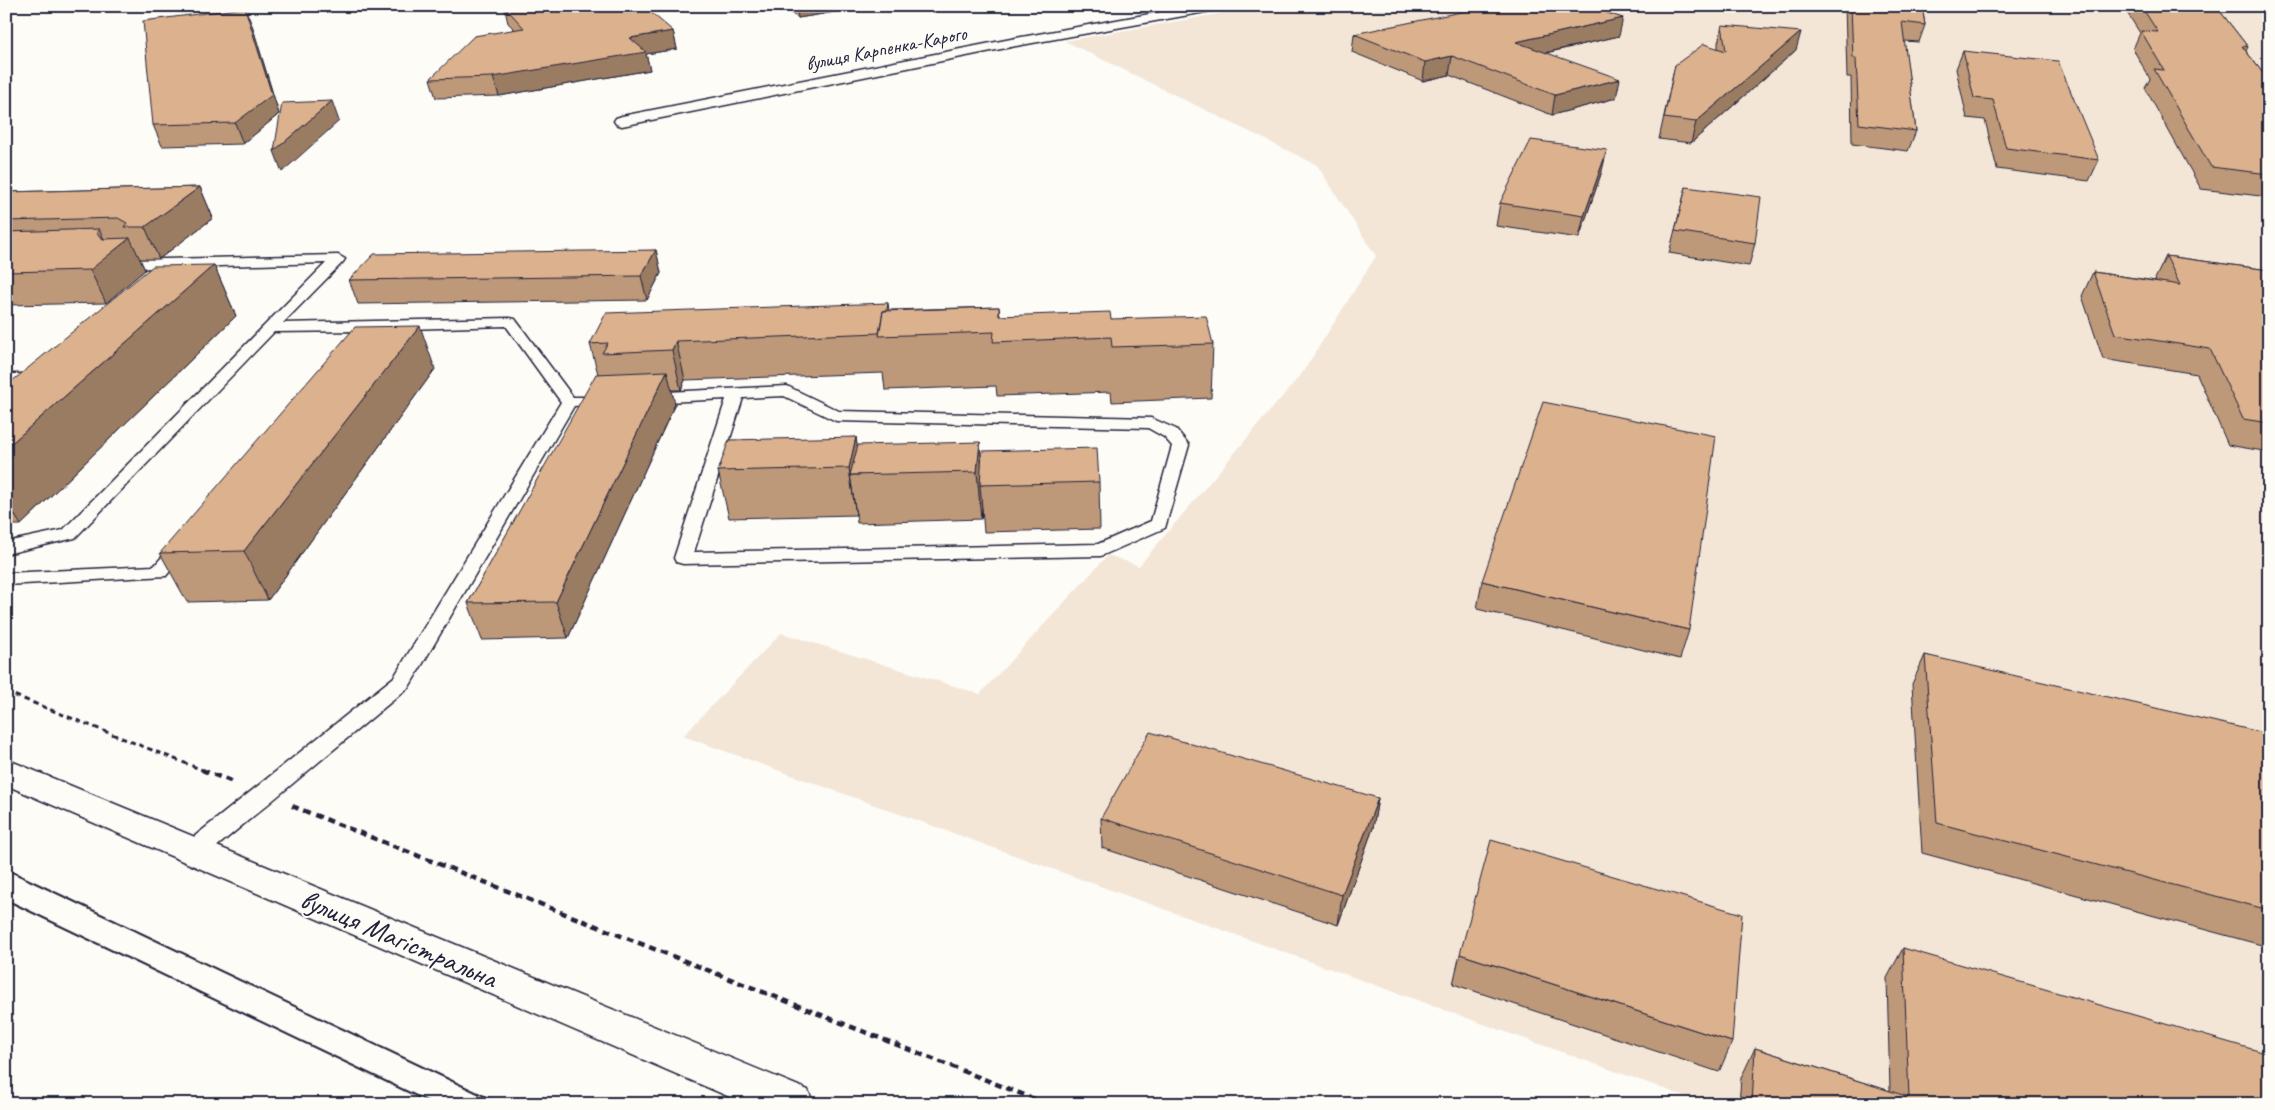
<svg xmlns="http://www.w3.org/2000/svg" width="2275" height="1110" viewBox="0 0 2275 1110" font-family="Caveat,sans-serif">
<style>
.built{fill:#f3e6d7}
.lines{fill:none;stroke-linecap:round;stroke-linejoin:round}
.service-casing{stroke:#22223b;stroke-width:3}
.minor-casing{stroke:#22223b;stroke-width:3}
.tertiary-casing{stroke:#22223b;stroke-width:3}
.path-far1{stroke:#22223b;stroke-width:3;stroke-dasharray:5.5 4;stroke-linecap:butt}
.path{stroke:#22223b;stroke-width:4.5;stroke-dasharray:7 5;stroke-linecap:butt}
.service{fill:#fdfcf7;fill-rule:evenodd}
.minor{fill:#fdfcf7;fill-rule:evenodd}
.tertiary{fill:#fdfcf7;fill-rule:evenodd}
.tram{stroke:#22223b;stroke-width:2}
.wall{fill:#bd9879;stroke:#22223b}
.shaded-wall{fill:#9a7c63;stroke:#22223b}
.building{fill:#dcb18d;stroke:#22223b}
.labels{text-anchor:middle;stroke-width:4;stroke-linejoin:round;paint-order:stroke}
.far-street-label{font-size:20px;fill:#22223b;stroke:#fdfcf7}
.near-street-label{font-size:29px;fill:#22223b;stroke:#fdfcf7}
</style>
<rect width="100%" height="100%" fill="#fdfcf7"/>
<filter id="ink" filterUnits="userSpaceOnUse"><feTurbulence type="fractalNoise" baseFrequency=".02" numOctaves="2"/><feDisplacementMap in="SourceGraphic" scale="10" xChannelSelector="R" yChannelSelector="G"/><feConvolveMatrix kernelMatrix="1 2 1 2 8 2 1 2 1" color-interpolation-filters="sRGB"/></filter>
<g filter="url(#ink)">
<path class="built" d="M1263,6H2244L2269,11V1104H1706L683,736L781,633L980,694L1108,555L1139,566L1303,372L1376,256L1317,165L1065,41Z"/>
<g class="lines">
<g class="service-casing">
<path id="service" d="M338,255L345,259L343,262L283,323L510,318L515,319L573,397H611L613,400L611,403L574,406L409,687L203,858L194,860L185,858L182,851L185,844L394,677L561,402L506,326L376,330L369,338L364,339L357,335L360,331L274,332L75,538L6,554V542L63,530L326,263L120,269L115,268L113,265L122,260Z
M6,374H41L46,376L49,379L46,382L41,384H6Z
M787,386L839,411L1151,418L1176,429L1189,445L1165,528L1101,556L683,564L676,562L674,558L726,399L648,403L642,401L640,398L642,395L648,393ZM784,396L836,421L1148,428L1164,437L1172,446L1151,521L1098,544L694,552L743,398Z
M183,539L190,541L192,545L166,576L6,585V573L154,566L176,541Z"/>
</g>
<g class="minor-casing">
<path id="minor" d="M1194,6H1223L1217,10L1016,46L622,126L616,124L614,121L616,118L622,116L1016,38Z"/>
</g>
<g class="tertiary-casing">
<path id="tertiary" d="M6,759L808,1090L814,1104H746L6,785Z"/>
</g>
<path class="path-far1" d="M6,692L205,771"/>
<path class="path" d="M202,770L233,782
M292,806L1047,1104"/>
<use href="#service" class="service"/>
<use href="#minor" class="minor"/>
<use href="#tertiary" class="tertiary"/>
<path class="tram" d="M6,869L501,1104
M6,900L433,1104"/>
</g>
<path class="wall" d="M504,6L633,12L673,31L677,49L646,54L650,70L499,96L436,98L430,79L514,29L508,23Z
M780,6H872L798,18Z
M953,6H979L959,10Z
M1845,6H1922L1925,25L1919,42L1904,41L1916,131L1908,151L1852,144L1851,77H1847Z
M2128,6H2216L2248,47L2246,51L2269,81V197L2201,189L2145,88L2150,79L2133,49L2140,33L2126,11Z
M252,25L279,114L243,144L162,146L153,125Z
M1722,25L1796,50L1691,143L1659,139L1675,65L1718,49V43Z
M1354,34L1619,36L1546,53L1616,98L1552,115L1449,75L1423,81L1352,52Z
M1963,51L2099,160L2089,181L1997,169L1985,120L1967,118L1956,69Z
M1602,171L1579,238L1496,226L1500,203Z
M200,187L213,218L159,259H140L145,270L106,303L6,305V192Z
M1686,187L1755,243L1749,266L1669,253Z
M656,250L661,273L647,300L358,304L349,280Z
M2166,256L2269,270V452L2228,445L2197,374L2103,359L2082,296L2093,272L2156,281L2155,279Z
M214,265L236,316L21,525H6V386Z
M888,303L889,310L999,307L1000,316L1111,319L1213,344L1211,398L1112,402L1111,392L997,396L996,386L885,390L883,373L685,380L681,390H671L675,404L568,638L482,640L468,603L598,374L590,344Z
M435,369L268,600L187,602L160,553Z
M856,437L857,448L982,462L1099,482L1100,529L984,532L982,508L981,519L857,523L856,514V515L729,518L718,471Z
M1482,581L1689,630L1680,659L1477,609Z
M1925,655L2269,758V947L1922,853L1912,684Z
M1378,798L1373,828L1338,925L1102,848L1101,818Z
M1903,948L2269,1104H1739L1741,1078L1755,1048L1890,1091L1887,978Z
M1460,954L1732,1042L1719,1072L1453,984Z"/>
<path class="shaded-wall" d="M796,6H872L798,18Z
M959,6H979L959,10Z
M245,8L252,25L279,114L243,144L235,123Z
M1623,18L1619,36L1513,60L1516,42Z
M673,31L677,49L646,54L650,70L499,96L493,77L630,38Z
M1801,32L1796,50L1691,143L1696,122Z
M1452,56L1449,75L1423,81L1425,62Z
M1620,79L1616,98L1552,115L1555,95Z
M332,101L339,121L282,172L274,151Z
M1607,150L1602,171L1579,238L1584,216Z
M200,187L213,218L159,259L145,227Z
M99,229L111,253L130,238L145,270L106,303L90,270L96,233Z
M656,250L661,273L647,300L641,276Z
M214,265L236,316L21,525L6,501V448Z
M420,326L435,369L268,600L244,551Z
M676,341L685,380L681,390L672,350Z
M667,371L675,404L568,638L556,602Z
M856,437L861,475H850L856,515L849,468Z
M980,442L983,485H980L982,508L981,519L977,472Z
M1378,798L1373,828L1338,925L1342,895Z"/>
<path class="building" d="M504,6H626L633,12L647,9L673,31L630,38L646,52L493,77L430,79L474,36L524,28Z
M1490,6H1585L1623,18L1516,42L1620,79L1555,95L1452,56L1425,62L1354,34Z
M1851,6H1922L1925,25L1902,22L1916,131L1859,124L1856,58H1853Z
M2141,6H2216L2248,47L2242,46L2269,81V174L2211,167L2154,69L2164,70L2141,31L2158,32Z
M245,8L272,95L235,123L153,125L143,21Z
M1722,25L1801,32L1696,122L1664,118L1675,65L1704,44L1726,51Z
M1963,51L2058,61L2099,160L2006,148L1993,100L1974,98Z
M332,101L274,151L282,103Z
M1531,140L1607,150L1584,216L1500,203Z
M200,187L145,227H124L127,223L118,218L6,221V192Z
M1686,187L1761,197L1755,243L1675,231Z
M99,229L96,233L103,239L130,238L90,270L6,272V232Z
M656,250L641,276L349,280L374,254Z
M2166,256L2269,270V423L2243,419L2210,349L2115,334L2093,272L2180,285Z
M214,265L6,448V386L153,266Z
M888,303L887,310L883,311L879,333L676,341L672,350L602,353L608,343L590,344L606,313Z
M999,307V316L1110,312L1111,319L1206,316L1213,344L1112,347L1111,337L993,342L994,332L879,336L883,311Z
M420,326L244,551L160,553L355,327Z
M667,371L556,602L468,603L596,374Z
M1543,402L1716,436L1689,630L1482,581Z
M856,437L849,468L718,471L729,440Z
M980,442L977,472L850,475L858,445Z
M1097,448L1099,482L980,485L982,451Z
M1925,655L2260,732L2269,758V910L1937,823Z
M1150,732L1378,798L1342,895L1101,818Z
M1491,840L1742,914L1732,1042L1460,954Z
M1903,948L2269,1054V1104H1752L1755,1048L1909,1097Z"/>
</g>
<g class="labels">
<g class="far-street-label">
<text transform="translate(886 48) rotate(-11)" y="7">вулиця Карпенка-Карого</text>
</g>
<g class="near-street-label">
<text transform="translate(399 938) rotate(23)" y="10">вулиця Магістральна</text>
</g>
</g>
<rect width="2275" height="1110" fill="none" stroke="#fdfcf7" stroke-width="25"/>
<rect x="12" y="12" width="2250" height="1085" fill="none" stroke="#22223b" stroke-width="2" filter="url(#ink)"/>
</svg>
